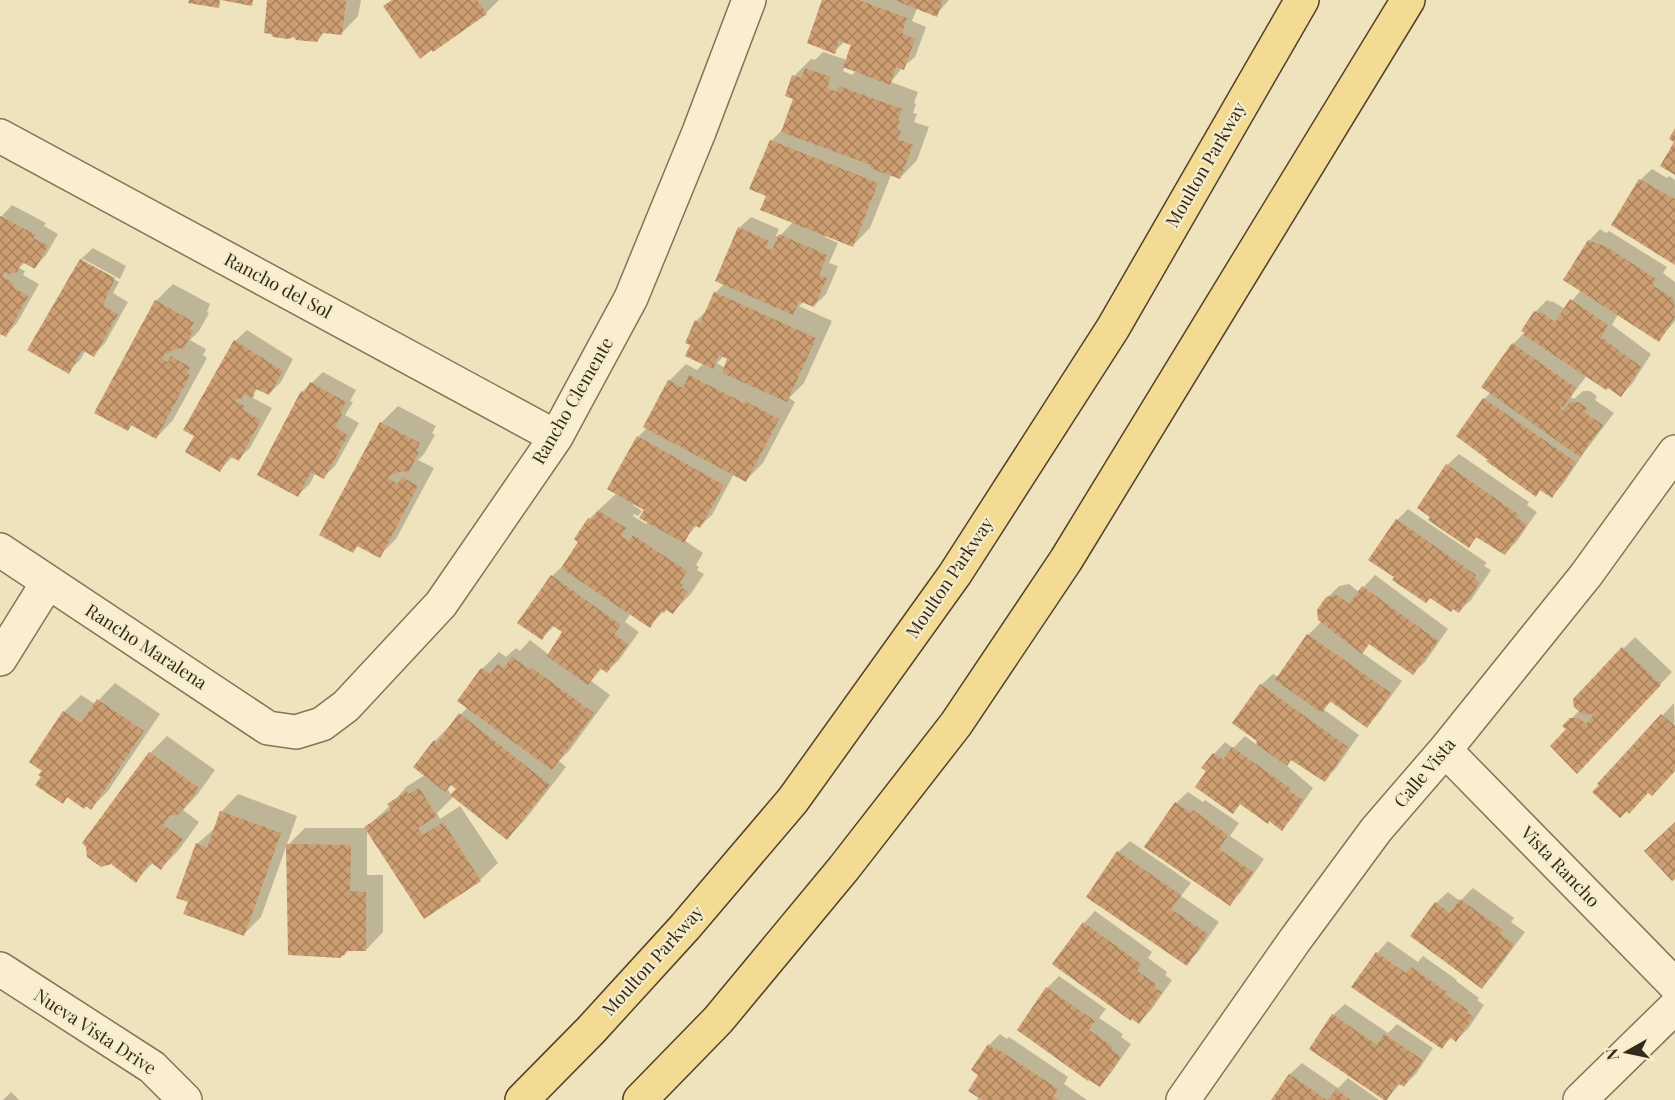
<svg xmlns="http://www.w3.org/2000/svg" width="1675" height="1100" viewBox="0 0 1675 1100" font-family="'Playfair Display',serif">
<style>
.shadow{fill:#0003;fill-rule:evenodd}
.building{fill:url(#building-cross-hatch)}
.lines{fill:none;stroke-linecap:round;stroke-linejoin:round}
.minor-casing{stroke:#867356;stroke-width:36}
.tertiary-casing{stroke:#867356;stroke-width:36}
.primary-casing{stroke:#53402b;stroke-width:36}
.minor{stroke:#f9efd0;stroke-width:33}
.tertiary{stroke:#f9efd0;stroke-width:33}
.primary{stroke:#f3db93;stroke-width:33}
.labels{text-anchor:middle;stroke-width:4.5;stroke-linejoin:round;paint-order:stroke}
.street-label{font-size:18px;fill:#35291b;stroke:#f5eccc}
</style>
<defs>
<pattern id="building-cross-hatch" width="8" height="8" patternUnits="userSpaceOnUse" patternTransform="scale(1.5)"><rect width="8" height="8" fill="#cd9e72"/><path d="M0 0l8 8M0 8l8-8" fill="none" stroke="#a7815d"/></pattern>
</defs>
<rect width="100%" height="100%" fill="#eee3bd"/>
<path class="shadow" d="M269,0H361L358,16L341,34L324,32L316,40Z
M392,0H499L486,13L385,6Z
M824,0H949L936,15L917,8L912,21L926,27L915,57L902,68L891,82L918,92L914,103L916,104L913,113L917,114L914,122L929,127L917,160L900,178L891,175L870,228L853,245L827,235L825,237L838,243L829,263L838,266L826,294L814,306L804,302L799,306L832,321L804,383L789,398L795,402L763,463L746,480L734,474L712,515L700,526L697,525L684,540L703,553L696,565L699,567L697,570L704,574L690,595L673,612L667,608L649,626L631,613L625,622L639,632L619,660L607,671L602,668L591,681L610,695L569,751L559,761L566,767L524,821L507,838L454,796L437,813L440,819L460,806L498,863L480,880L424,917L367,830V875H383V932L366,950H349L345,954L288,845L305,828H365L390,806L406,787L425,775L435,741L468,707L482,669L499,652L506,657L516,648L520,651L530,640L548,654L564,632L555,625L542,638L552,576L564,565L580,542L576,539L590,518L617,493L638,437L648,427L669,381L686,364L697,370L704,363L692,344L696,321L708,309L715,293L725,283L739,228L751,217L779,229L776,236L779,237L793,222L768,195L771,141L784,128L795,98L794,76L811,59L815,60L823,52L847,60L853,44L845,41L834,52ZM845,67L856,71L852,75L843,71ZM724,356L729,359L725,368L717,363ZM634,503L647,507L648,522L646,524L633,516L634,514L638,516L642,511L633,505ZM451,783L458,788L452,796L447,788Z
M1652,169L1667,178L1669,176L1675,180V263L1640,180Z
M12,205L46,223L44,226L58,234L46,255L35,267L25,262L19,268L25,271L23,275L39,284L17,323L6,335L0,332V218Z
M1600,229L1606,233L1609,231L1667,267L1663,273L1675,282V321L1659,340L1618,314L1612,325L1651,354L1632,384L1621,395L1587,375L1571,397L1574,399L1583,391H1590L1597,396L1595,400L1614,413L1586,450L1563,484L1552,496L1541,489L1536,495L1484,399L1491,392L1513,344L1525,332L1535,312L1547,300L1551,302L1552,301L1565,309L1581,290L1589,241Z
M93,248L126,266L120,279L83,259L81,261L119,282L113,293L128,302L105,343L94,355L86,350L80,360L68,372L29,349L73,271L81,259Z
M173,284L210,304L207,312L209,313L199,331L190,340L206,349L203,355L207,358L173,420L156,438L132,425L128,430L156,301Z
M247,330L293,359L281,382L269,394L258,388L254,393L255,394L253,398L272,408L250,448L238,459L233,456L220,470L196,436L235,341Z
M323,372L356,390L350,401L353,402L345,415L359,423L335,466L324,477L315,473L310,484L298,495L302,392Z
M398,406L436,426L432,433L435,435L424,454L418,460L434,468L396,539L379,556L359,545L353,551L381,423Z
M1459,454L1529,502L1527,505L1537,512L1517,541L1505,553L1478,536L1468,546L1447,465Z
M1408,509L1487,563L1484,566L1491,570L1471,600L1459,611L1396,576L1397,520Z
M1375,575L1448,629L1425,662L1413,673L1370,643L1361,652L1402,681L1378,714L1367,726L1332,701L1323,709L1359,735L1336,768L1324,780L1292,759L1286,765L1313,788L1293,817L1282,829L1241,803L1233,812L1208,771L1214,754L1225,742L1233,748L1245,736L1257,745L1259,741L1261,685L1273,674L1278,677L1308,635L1322,621L1327,598L1339,586L1349,584L1359,592Z
M1635,637L1672,672L1588,760L1564,726L1580,710L1623,649Z
M115,683L160,714L108,791L91,808L69,796L63,802L43,776L64,712L81,695L95,704Z
M1674,703L1675,770L1648,792L1599,784Z
M167,736L215,770L197,795L183,810L199,822L178,851L161,868L153,863L135,881L150,753Z
M1188,792L1203,802L1205,800L1239,823L1230,836L1264,859L1241,892L1230,904L1176,803Z
M238,794L297,816L261,917L244,934L190,901L197,844L215,828L221,812Z
M1130,841L1191,883L1181,896L1219,922L1198,952L1186,964L1118,852Z
M1473,888L1514,918L1511,922L1525,932L1493,975L1482,987L1436,903L1448,892L1460,901Z
M1095,911L1152,952L1148,958L1167,972L1165,975L1172,980L1151,1010L1139,1022L1084,923Z
M1388,941L1418,962L1423,956L1457,980L1456,981L1479,998L1477,1000L1484,1005L1468,1029L1456,1040L1452,1037L1442,1047L1377,953Z
M1059,976L1106,1009L1099,1018L1123,1034L1121,1037L1131,1044L1111,1073L1099,1085L1019,1030L1047,988Z
M1345,1004L1388,1033L1397,1024L1433,1048L1416,1074L1404,1085L1401,1083L1386,1099L1333,1015Z
M1000,1034L1007,1039L1009,1037L1068,1077L1064,1084L1087,1100H976L980,1097V1074L989,1045Z
M1302,1063L1338,1088L1348,1078L1379,1100H1272L1290,1074Z
M11,1092L19,1100H3Z"/>
<path class="building" d="M189,0H220L219,8L188,3Z
M221,0H253L252,6Z
M267,0H346L342,35L323,33L317,42L296,40L294,37L288,39L273,37L271,34L264,33Z
M392,0H477L487,14L433,52L431,50L420,59L383,6Z
M822,0H859L907,18L902,33L915,39L904,70L896,67L890,85L843,67L851,45L839,41L835,54L807,43Z
M894,0H943L937,17Z
M805,68L831,77L827,88L837,92L839,86L902,109L898,120L900,121L897,130L901,131L898,139L913,145L900,179L870,168L871,165L781,132L793,99L785,96L792,75L801,78Z
M1675,128V175L1660,166L1674,142L1669,139Z
M770,140L878,183L853,247L760,210L766,196L749,189Z
M1639,179L1675,199V265L1611,225Z
M0,216L36,235L33,238L48,246L35,269L22,262L17,272L8,274L4,272L2,276L14,283L13,287L28,296L6,337L0,334Z
M738,227L769,241L766,248L772,250L779,234L827,255L819,275L827,278L814,307L799,301L793,315L715,281Z
M1588,240L1607,247L1656,279L1652,285L1674,299L1675,317L1659,342L1563,280Z
M80,259L115,278L103,305L118,314L94,357L82,350L69,374L27,350Z
M714,292L816,338L787,402L722,373L727,359L719,355L713,369L685,356L690,345L685,343L695,320L700,323Z
M1570,299L1608,325L1601,337L1641,367L1621,397L1608,388L1606,390L1524,335L1525,333L1521,331L1534,311L1538,313L1540,311L1555,322Z
M155,300L194,322L190,329L193,331L183,350L180,348L170,351L168,354L165,353L162,359L168,362L171,356L190,367L187,373L190,375L156,439L131,425L128,431L94,413Z
M234,340L283,371L269,395L256,389L251,398L244,394L241,400L236,398L235,401L245,406L243,410L261,420L239,461L229,456L220,472L185,452L194,436L183,430Z
M1512,343L1576,388L1563,407L1561,406L1560,408L1563,411L1570,402H1578L1587,408L1584,412L1603,425L1580,457L1481,387Z
M689,375L744,403L745,401L779,419L746,482L643,427L668,380L683,388Z
M310,382L346,402L340,413L342,414L335,427L348,435L324,479L311,472L298,497L257,475L301,391L304,393Z
M1483,398L1576,462L1552,498L1540,490L1536,497L1486,461L1488,460L1456,436Z
M380,422L420,443L416,451L419,452L408,473L404,471L390,475L388,478L398,484L402,477L418,486L380,558L357,546L353,553L319,535Z
M637,436L724,485L700,528L694,525L684,543L639,518L644,510L607,489Z
M1446,464L1519,515L1516,517L1527,524L1505,555L1476,537L1469,548L1428,520L1430,517L1417,508Z
M598,510L626,528L621,536L629,541L633,535L687,571L680,583L683,585L681,587L688,592L673,614L666,610L664,613L661,611L650,628L561,568L578,542L574,539L588,518L592,520Z
M1396,519L1476,575L1474,578L1480,582L1459,613L1453,609L1451,612L1430,598L1426,603L1392,580L1394,577L1368,560Z
M551,575L621,625L614,634L628,644L607,673L600,668L588,685L547,656L562,632L552,625L542,640L517,623Z
M1362,586L1438,641L1413,675L1369,644L1362,654L1318,620L1317,610L1326,597L1337,595L1349,604Z
M1307,634L1391,693L1367,728L1330,701L1322,713L1275,680Z
M1622,647L1661,685L1577,774L1550,746L1566,729L1562,726L1570,718H1579L1586,724L1593,716L1590,713L1589,715L1582,714L1574,707L1573,699Z
M512,657L531,670L532,668L594,713L552,770L457,701L481,668L490,674L498,664L504,668Z
M1260,684L1348,747L1325,782L1291,760L1287,766L1256,744L1257,741L1232,723Z
M97,699L144,731L91,810L86,806L84,809L67,797L63,804L35,785L41,777L38,775L42,771L29,762L63,711L81,723Z
M459,713L550,785L507,840L450,795L456,789L451,785L445,792L413,767L434,740L437,743Z
M1661,714L1675,726V771L1652,796L1648,793L1629,814L1627,811L1620,818L1592,792L1599,785L1597,784Z
M1232,747L1291,789L1290,791L1303,800L1282,831L1269,821L1268,824L1240,804L1233,814L1195,787L1206,771L1201,768L1213,753L1223,760Z
M149,752L199,788L180,814L169,816L163,825L183,839L161,870L150,862L136,883L111,864L101,867L87,857L86,847L82,843Z
M419,788L437,816L418,828L423,835L443,822L481,881L424,919L364,827L391,810L387,804L407,791L408,794Z
M1175,802L1191,813L1193,810L1228,835L1219,849L1253,872L1230,906L1144,847Z
M220,811L281,833L244,936L183,914L188,902L176,898L196,843L207,848Z
M1675,822V879L1672,881L1644,851Z
M286,844L351,845L350,891L366,892V951H345V955L341,956V958L288,955Z
M1117,851L1181,895L1171,909L1208,934L1187,966L1086,897Z
M1460,899L1503,930L1500,934L1514,944L1482,989L1410,936L1435,902L1450,913Z
M1083,922L1141,964L1137,971L1156,984L1154,988L1162,992L1139,1024L1132,1019L1131,1021L1052,964Z
M1376,952L1406,973L1411,967L1447,992L1445,994L1468,1010L1467,1012L1473,1017L1456,1042L1450,1037L1442,1049L1351,987Z
M1046,987L1095,1021L1089,1030L1112,1046L1111,1049L1121,1057L1100,1087L1089,1080L1088,1081L1017,1030Z
M1332,1014L1377,1045L1384,1034L1423,1060L1404,1087L1398,1083L1387,1100H1384L1309,1049Z
M988,1044L995,1050L996,1048L1058,1089L1053,1096L1059,1100H982L968,1091L978,1075L971,1070Z
M1289,1074L1327,1100H1271Z
M1336,1089L1351,1100H1328Z"/>
<g class="lines">
<g class="minor-casing">
<path id="minor" d="M0,136L556,437
M0,550L268,728L296,732L322,724L346,706L441,604L556,437L631,298L699,132L749,0
M0,659L48,582
M1445,750L1675,985
M1183,1100L1295,940L1376,830L1445,750L1586,575L1675,452
M1580,1100L1675,1007"/>
</g>
<g class="tertiary-casing">
<path id="tertiary" d="M0,969L152,1067L185,1100"/>
</g>
<g class="primary-casing">
<path id="primary" d="M522,1100L591,1030L685,927L793,800L955,574L1113,328L1302,0
M640,1100L718,1020L844,868L956,724L1066,560L1408,0"/>
</g>
<use href="#minor" class="minor"/>
<use href="#tertiary" class="tertiary"/>
<use href="#primary" class="primary"/>
</g>
<g class="labels">
<g class="street-label">
<text transform="translate(1206 165) rotate(-60)" y="6">Moulton Parkway</text>
<text transform="translate(278 286) rotate(28)" y="6">Rancho del Sol</text>
<text transform="translate(573 401) rotate(-60)" y="6">Rancho Clemente</text>
<text transform="translate(950 578) rotate(-56)" y="6">Moulton Parkway</text>
<text transform="translate(146 647) rotate(33)" y="6">Rancho Maralena</text>
<text transform="translate(1425 773) rotate(-50)" y="6">Calle Vista</text>
<text transform="translate(1560 867) rotate(46)" y="6">Vista Rancho</text>
<text transform="translate(653 961) rotate(-48)" y="6">Moulton Parkway</text>
<text transform="translate(95 1032) rotate(33)" y="6">Nueva Vista Drive</text>
</g>
</g>
<g transform="translate(1627 1052) rotate(261)" stroke="#f5eccc" stroke-width="4.5" paint-order="stroke">
<path d="M0-4.5L10 22L0 15L-10 22Z" fill="#35291b"/>
<text y="-9" font-size="16" font-weight="bold" text-anchor="middle" fill="#35291b">N</text>
</g>
</svg>
